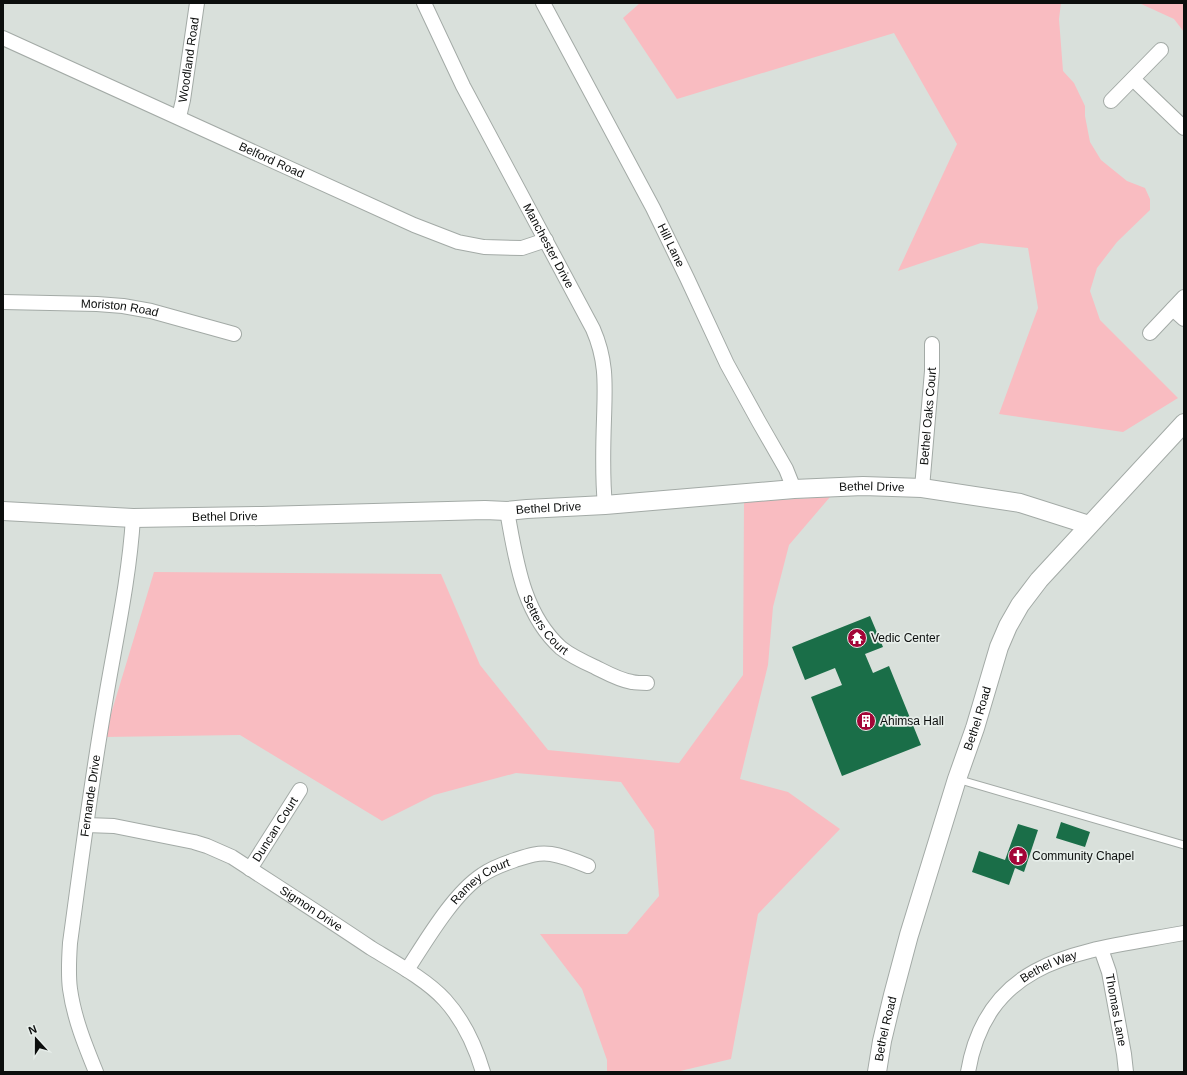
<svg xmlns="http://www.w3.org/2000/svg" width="1187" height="1075" viewBox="0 0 1187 1075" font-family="Helvetica,sans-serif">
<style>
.green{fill:#f9bcc1}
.building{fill:#1a6e48}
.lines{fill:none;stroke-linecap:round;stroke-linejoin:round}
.service-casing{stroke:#a3aaa6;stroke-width:9}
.minor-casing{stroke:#a3aaa6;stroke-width:16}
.tertiary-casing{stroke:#a3aaa6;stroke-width:20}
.service{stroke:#fff;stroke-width:7}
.minor{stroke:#fff;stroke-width:14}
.tertiary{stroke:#fff;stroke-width:18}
.labels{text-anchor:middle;stroke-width:3.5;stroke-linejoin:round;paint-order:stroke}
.street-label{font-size:12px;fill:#0c0e0d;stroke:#e6ede9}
.poi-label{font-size:12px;fill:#0c0e0d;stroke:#e6ede9;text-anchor:start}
</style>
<rect width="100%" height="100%" fill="#d9e0db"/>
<path class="green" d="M640,3H1061L1059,19L1063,71L1074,83L1085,106V116L1090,142L1101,160L1127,181L1145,188L1150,199V210L1117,242L1097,268L1090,291L1100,320L1178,398L1123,432L999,414L1038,308L1028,248L981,243L898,271L957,144L894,33L677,99L623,18Z
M1139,3H1184V32L1174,19Z
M830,497L789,545L773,607L768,665L740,779L788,792L840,829L758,914L731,1059L676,1072H607V1060L582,989L540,934H627L659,896L654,830L621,782L516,773L434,795L382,821L240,735L104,737L154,572L441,574L480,665L548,750L679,763L743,675L744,502Z"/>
<path class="building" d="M870,616L883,647L865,654L873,673L889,666L921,745L842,776L811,697L842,685L835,668L805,680L792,647Z
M1061,822L1090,832L1085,847L1056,838Z
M1018,824L1038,830L1024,872L1015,868L1009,885L972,872L979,851L1005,860Z"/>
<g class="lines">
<g class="service-casing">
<path id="service" d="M957,779L1184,845"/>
</g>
<g class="minor-casing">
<g id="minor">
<path id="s1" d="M424,3L463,86L593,329C607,361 605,385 604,419C603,448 602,476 605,505"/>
<path id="s2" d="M543,3L653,208L687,278L727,364L759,422L786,469L794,489"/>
<path id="s3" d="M3,38L414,225L458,242L484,247L522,248L546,240"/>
<path d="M1133,79L1184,128"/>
<path d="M1111,101L1161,50"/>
<path id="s4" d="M179,117L183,100L197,3"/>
<path id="s5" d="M3,302L97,304L123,306L151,311L234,334"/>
<path d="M1173,309L1184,319"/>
<path d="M1150,333L1184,297"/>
<path id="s6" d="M922,488L932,371V344"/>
<path id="s7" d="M507,511C516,559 522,613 561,648C571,656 584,662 595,667C607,673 619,680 632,682C637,683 642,683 647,683"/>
<path id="s8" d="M86,825L114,826L194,842L207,846L232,857C278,887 325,917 371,948C394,962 427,980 445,1000C464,1021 475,1045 483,1072"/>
<path id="s9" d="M250,869L300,790"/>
<path id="s10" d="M1101,949L1109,972L1124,1054L1126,1072"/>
<path id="s11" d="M407,970C426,941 453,894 482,875C492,868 503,864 515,860C527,856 538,852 551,854C564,856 576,861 588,866"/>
<path id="s12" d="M96,1072C85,1045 74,1018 70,989C68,974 69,958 70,943C81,863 91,783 105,703C115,642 129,581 133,518"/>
<path id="s13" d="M968,1072C988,954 1088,951 1184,933"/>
</g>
</g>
<g class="tertiary-casing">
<g id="tertiary">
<path id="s14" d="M3,511L133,518L262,516L485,510L507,511L527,509L605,505L794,489L863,486L922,488L1020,503L1089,525"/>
<path id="s15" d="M877,1072L882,1041L893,995L909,935L957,779L975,728L999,647L1008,626L1020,605L1039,580L1184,423"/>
</g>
</g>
<use href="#service" class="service"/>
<use href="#minor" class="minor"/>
<use href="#tertiary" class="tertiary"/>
</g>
<defs>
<g id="temple-disc" transform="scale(1)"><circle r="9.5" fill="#a30537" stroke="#e6ede9"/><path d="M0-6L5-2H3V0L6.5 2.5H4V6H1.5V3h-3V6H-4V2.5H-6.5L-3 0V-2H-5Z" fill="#fff"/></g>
<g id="building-disc" transform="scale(1)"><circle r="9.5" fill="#a30537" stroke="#e6ede9"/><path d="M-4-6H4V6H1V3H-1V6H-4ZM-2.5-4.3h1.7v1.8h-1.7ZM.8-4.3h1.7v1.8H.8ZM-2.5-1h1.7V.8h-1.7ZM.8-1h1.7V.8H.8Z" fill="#fff"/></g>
<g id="church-disc" transform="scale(1)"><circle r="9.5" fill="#a30537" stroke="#e6ede9"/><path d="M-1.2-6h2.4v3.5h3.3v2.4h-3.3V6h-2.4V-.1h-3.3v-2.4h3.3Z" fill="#fff"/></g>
</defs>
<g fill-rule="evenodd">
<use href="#temple-disc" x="857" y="638"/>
<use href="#building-disc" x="866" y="721"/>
<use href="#church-disc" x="1018" y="856"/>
</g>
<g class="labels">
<g class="street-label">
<text dy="4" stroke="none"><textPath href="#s4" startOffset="58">Woodland Road</textPath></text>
<text dy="4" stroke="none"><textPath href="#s3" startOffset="295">Belford Road</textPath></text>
<text dy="4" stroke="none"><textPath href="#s1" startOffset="273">Manchester Drive</textPath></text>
<text dy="4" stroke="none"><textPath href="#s2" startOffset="274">Hill Lane</textPath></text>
<text dy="4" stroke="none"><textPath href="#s5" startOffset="117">Moriston Road</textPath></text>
<text dy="4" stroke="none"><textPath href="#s6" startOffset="72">Bethel Oaks Court</textPath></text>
<text dy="4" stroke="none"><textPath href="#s14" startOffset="870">Bethel Drive</textPath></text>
<text dy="4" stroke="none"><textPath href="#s14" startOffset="546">Bethel Drive</textPath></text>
<text dy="4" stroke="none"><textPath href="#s14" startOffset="222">Bethel Drive</textPath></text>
<text dy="4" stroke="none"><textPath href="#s7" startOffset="122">Setters Court</textPath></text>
<text dy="4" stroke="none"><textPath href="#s15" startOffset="368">Bethel Road</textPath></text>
<text dy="4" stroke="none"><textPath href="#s12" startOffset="282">Fernande Drive</textPath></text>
<text dy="4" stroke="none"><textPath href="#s9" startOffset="47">Duncan Court</textPath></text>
<text dy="4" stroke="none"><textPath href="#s11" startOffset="117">Ramey Court</textPath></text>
<text dy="4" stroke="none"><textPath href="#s8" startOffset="245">Sigmon Drive</textPath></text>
<text dy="4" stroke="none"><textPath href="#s13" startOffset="140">Bethel Way</textPath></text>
<text dy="4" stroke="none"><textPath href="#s10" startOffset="63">Thomas Lane</textPath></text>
<text dy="4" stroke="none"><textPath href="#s15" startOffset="44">Bethel Road</textPath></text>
</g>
<g class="poi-label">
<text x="871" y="642">Vedic Center</text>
<text x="880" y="725">Ahimsa Hall</text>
<text x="1032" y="860">Community Chapel</text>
</g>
</g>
<rect width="1187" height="1075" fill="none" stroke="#0c0e0d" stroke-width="8"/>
<g transform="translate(36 1039) rotate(339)" stroke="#e6ede9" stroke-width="3" paint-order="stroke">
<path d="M0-3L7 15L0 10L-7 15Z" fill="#0c0e0d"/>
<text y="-6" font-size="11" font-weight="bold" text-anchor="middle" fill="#0c0e0d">N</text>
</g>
</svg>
